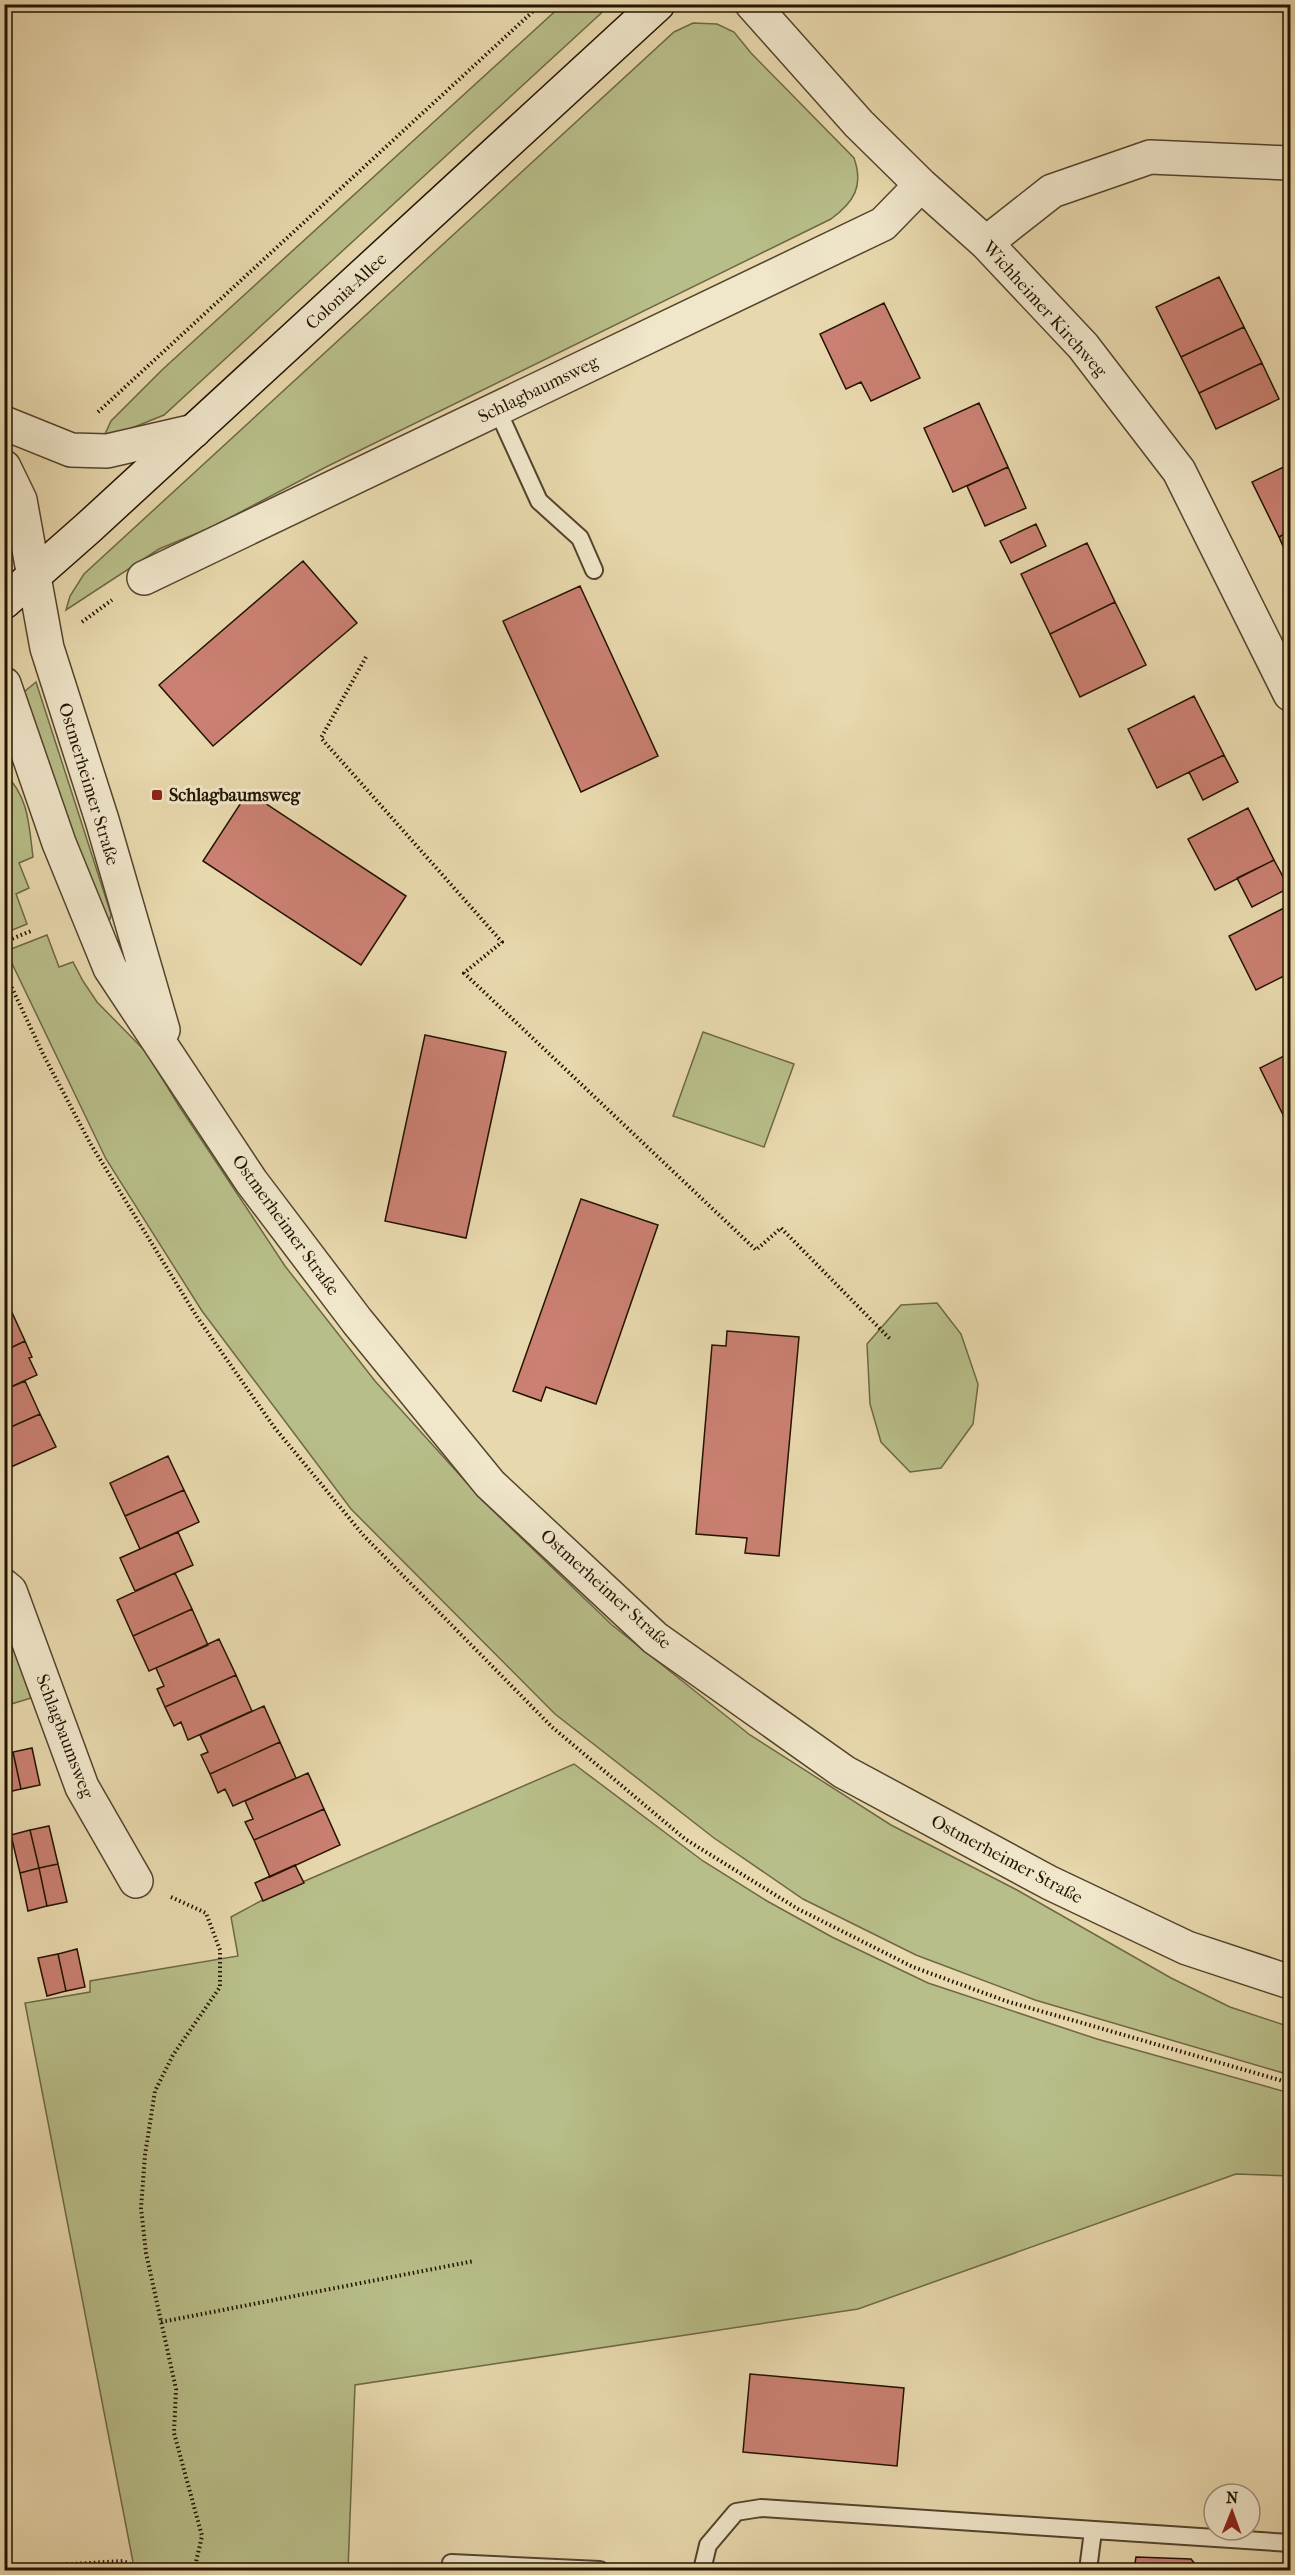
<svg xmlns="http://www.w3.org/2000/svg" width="1295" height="2575" viewBox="0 0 1295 2575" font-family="'IM FELL French Canon',serif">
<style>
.green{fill:#b8be89;stroke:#6d6845;stroke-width:1.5}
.building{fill:#ca8072;stroke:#221301;stroke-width:1.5}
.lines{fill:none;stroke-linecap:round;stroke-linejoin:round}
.service-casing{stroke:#54442c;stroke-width:20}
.minor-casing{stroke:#54442c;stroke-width:36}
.tertiary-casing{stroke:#54442c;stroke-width:36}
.secondary-casing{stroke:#221301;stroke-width:36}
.path{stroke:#221301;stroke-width:4;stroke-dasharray:1.5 3;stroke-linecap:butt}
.service{stroke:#f0e6ca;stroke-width:16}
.minor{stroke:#f0e6ca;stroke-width:33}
.tertiary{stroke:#f0e6ca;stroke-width:33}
.secondary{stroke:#f0e6ca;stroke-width:33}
.poi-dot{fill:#8f2418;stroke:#f0e6ca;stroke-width:2}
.labels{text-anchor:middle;stroke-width:6;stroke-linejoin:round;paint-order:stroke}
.street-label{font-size:18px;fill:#221301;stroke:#f0e6ca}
.poi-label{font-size:18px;font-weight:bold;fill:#221301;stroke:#f0e6ca;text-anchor:start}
</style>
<rect width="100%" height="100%" fill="#e8d8ad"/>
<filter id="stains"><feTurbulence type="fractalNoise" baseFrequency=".00333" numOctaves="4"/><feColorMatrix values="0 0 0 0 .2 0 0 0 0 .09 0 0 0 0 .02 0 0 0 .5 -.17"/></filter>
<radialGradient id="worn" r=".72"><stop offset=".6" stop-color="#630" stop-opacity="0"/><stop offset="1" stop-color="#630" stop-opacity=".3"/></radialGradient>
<path class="green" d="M562,5H610L164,415L127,430L105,434L111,421L163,369Z
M693,23L717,24L734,32L751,53L854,158C864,186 854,202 831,219L326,467L212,527L159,549L66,610L70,596L84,574L674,32Z
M36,682L111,914L110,919L105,920L73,843L24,692Z
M5,774C29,797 29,826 33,857L19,863L29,888L16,894L27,924L5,933Z
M47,935L59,967L73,962L83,981L97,1002L146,1052L179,1106L285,1266L375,1381L485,1503L612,1625L750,1735L891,1825L1017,1890L1171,1978L1230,2007L1290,2027V2075L1035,2000L916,1955L803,1899L714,1838L555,1714L351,1509L202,1311L106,1159L6,951Z
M703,1032L794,1064L764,1147L673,1116Z
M937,1303L961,1334L978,1384L973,1424L941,1468L910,1472L881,1442L870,1404L867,1344L901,1305Z
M5,1624L31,1698L5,1706H4Z
M574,1764L703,1861L767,1901L832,1937L928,1983L1097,2039L1290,2093V2176L1236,2174L858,2309L355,2385L348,2570H132L133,2562L25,2003L90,1992V1981L238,1956L231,1917L268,1897Z"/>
<path class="building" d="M1219,277L1244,327L1181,357L1156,307Z
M884,303L920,378L871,401L861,382L846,389L820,334Z
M1244,327L1262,363L1199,393L1181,357Z
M1262,363L1279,399L1216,429L1199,393Z
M979,403L1008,467L953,492L924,428Z
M1290,464V531L1279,537L1252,482Z
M1008,467L1026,508L985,526L967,486Z
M1036,524L1046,546L1011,563L1000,541Z
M1290,531V562L1279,537Z
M1087,543L1115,602L1050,634L1021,574Z
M303,561L357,623L213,746L159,685Z
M580,586L658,756L581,792L503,621Z
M1115,602L1146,665L1080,697L1050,634Z
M1194,696L1224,755L1157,788L1128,729Z
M1224,755L1238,782L1203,800L1189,772Z
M248,792L406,896L361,965L203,861Z
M1248,808L1274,860L1215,890L1188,839Z
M1274,860L1289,888L1252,907L1237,878Z
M1290,905V973L1256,990L1229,936Z
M425,1035L506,1052L466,1238L385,1221Z
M1290,1053V1129L1260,1068Z
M581,1199L658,1225L596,1404L546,1387L541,1401L513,1391Z
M9,1306L25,1341L4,1351V1308Z
M727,1331L799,1337L779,1556L745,1553L747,1538L696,1534L712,1345L726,1346Z
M25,1341L32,1357L29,1358L37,1375L4,1390V1351Z
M25,1381L40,1414L4,1430V1390Z
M40,1414L56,1447L4,1470V1430Z
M168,1456L184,1490L125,1516L110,1483Z
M184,1490L199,1522L140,1549L125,1516Z
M178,1532L193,1565L135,1591L120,1558Z
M175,1573L192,1609L133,1636L117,1600Z
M192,1609L208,1645L149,1671L133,1636Z
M219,1639L236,1675L165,1707L157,1689L164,1686L156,1668Z
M236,1675L252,1711L188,1740L181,1722L174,1726L165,1707Z
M264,1706L280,1742L210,1774L201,1755L208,1752L200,1735Z
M280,1742L296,1778L233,1806L225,1789L218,1793L210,1774Z
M32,1748L40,1785L21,1789L13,1752Z
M13,1752L21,1789L4,1793V1753Z
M308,1773L324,1809L254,1840L245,1822L253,1819L245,1801Z
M324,1809L340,1845L270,1877L254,1840Z
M49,1826L58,1864L39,1868L30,1830Z
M30,1830L39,1868L20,1873L11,1835Z
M58,1864L67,1902L47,1906L39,1868Z
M295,1865L304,1883L263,1901L255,1883Z
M39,1868L47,1906L28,1911L20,1873Z
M77,1949L85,1987L66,1991L58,1954Z
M58,1954L66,1991L47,1996L38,1958Z
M750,2374L904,2388L897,2466L743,2452Z
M1136,2557L1191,2559L1200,2570H1134Z"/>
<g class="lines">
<g class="service-casing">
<path id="service" d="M497,409L539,501L580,538L594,570
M451,2563L600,2570
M702,2570L708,2545L736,2512L761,2508L1290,2543
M1088,2570L1093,2531"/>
</g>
<g class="minor-casing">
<path id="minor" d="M752,4L859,124L921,185L986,243L1083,346L1179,471L1290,694
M986,243L1052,191L1150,157L1290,163
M144,578L883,224L921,185
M4,1586L10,1591L82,1787L136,1881"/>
</g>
<g class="tertiary-casing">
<path id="tertiary" d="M4,423L71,450L107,451L194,431
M4,467L20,500L47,648L102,820L163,1030
M4,684L59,843L110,968L251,1181L357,1321L490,1484L655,1638L844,1772L1050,1883L1187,1948L1290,1982"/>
</g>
<g class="secondary-casing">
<path id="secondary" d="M4,602L88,528L658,4"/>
</g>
<path class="path" d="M98,412L541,4
M82,622L112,600
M366,657L321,738L502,942L464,973L756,1250L781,1228L891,1340
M4,942L31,931
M4,971L43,1054L90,1143L197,1317L274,1427L364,1536L552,1727L685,1839L798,1909L913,1967L1006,2001L1290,2083
M171,1897L206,1913L220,1950V1987L173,2055L155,2091L145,2155L141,2208L146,2253L176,2389L174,2433L202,2536L196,2562L190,2570
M161,2322L474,2261
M4,2568L123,2561L145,2570"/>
<use href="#service" class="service"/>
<use href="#minor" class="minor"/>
<use href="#tertiary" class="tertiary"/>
<use href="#secondary" class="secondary"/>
</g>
<rect class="poi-dot" x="151" y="789" width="12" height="12" rx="3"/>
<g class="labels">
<g class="street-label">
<text transform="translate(346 291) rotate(-43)" y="6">Colonia-Allee</text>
<text transform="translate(1045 309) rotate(48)" y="6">Wichheimer Kirchweg</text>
<text transform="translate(538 389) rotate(-26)" y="6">Schlagbaumsweg</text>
<text transform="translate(89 784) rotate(73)" y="6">Ostmerheimer Straße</text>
<text transform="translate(286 1225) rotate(54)" y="6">Ostmerheimer Straße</text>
<text transform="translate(606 1589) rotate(42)" y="6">Ostmerheimer Straße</text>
<text transform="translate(65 1736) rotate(69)" y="6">Schlagbaumsweg</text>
<text transform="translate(1007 1859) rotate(28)" y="6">Ostmerheimer Straße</text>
</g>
<g class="poi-label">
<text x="169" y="801">Schlagbaumsweg</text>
</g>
</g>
<rect width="1295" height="2575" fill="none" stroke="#e8d8ad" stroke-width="24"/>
<rect x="6" y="6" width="1283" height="2563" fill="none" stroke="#221301" stroke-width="3"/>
<rect x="12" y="12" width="1271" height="2551" fill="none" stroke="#221301" stroke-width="1.5"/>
<g transform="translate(1232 2512) rotate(1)"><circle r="28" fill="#f0e6ca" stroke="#9e927a" stroke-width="1.5"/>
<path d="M0-4.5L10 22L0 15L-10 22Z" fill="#8f2418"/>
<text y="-9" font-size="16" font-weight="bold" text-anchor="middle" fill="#221301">N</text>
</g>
<rect width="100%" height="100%" filter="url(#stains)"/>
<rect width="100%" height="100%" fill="url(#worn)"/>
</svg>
